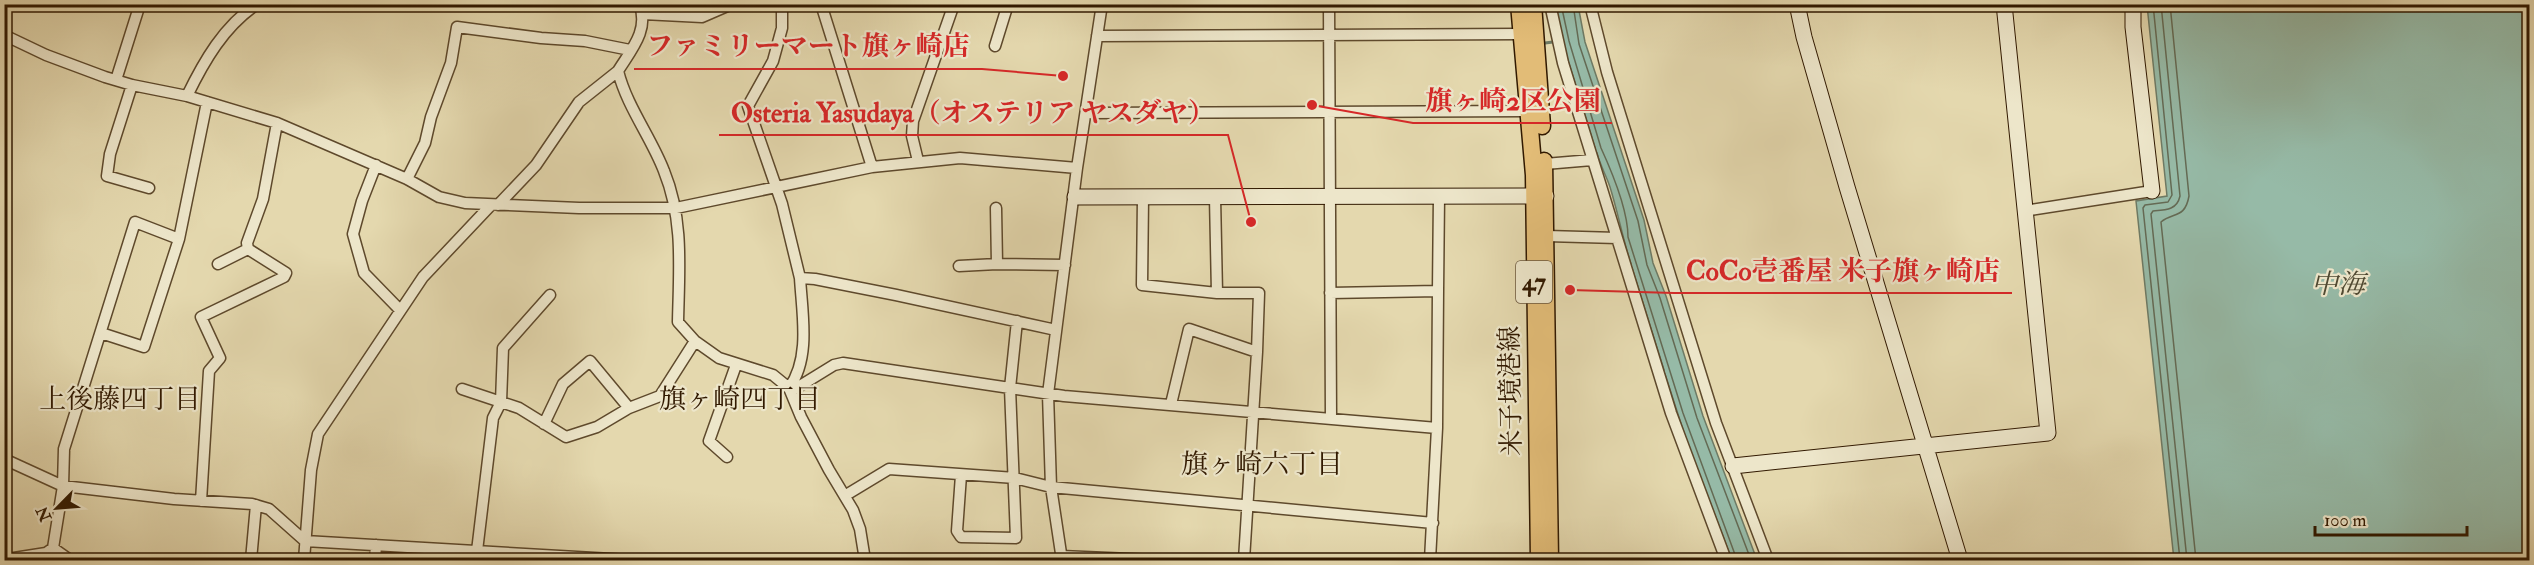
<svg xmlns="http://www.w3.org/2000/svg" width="2534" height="565" viewBox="0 0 2534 565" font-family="'IM FELL Double Pica','Noto Serif JP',serif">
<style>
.green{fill:#b4bf8a;stroke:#726c45;stroke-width:1.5}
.water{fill:#96baa7;stroke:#6e7a64;stroke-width:1.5}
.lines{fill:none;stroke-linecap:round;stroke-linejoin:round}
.shore{stroke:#646a54;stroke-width:1.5}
.stream{stroke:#6e7a64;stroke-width:3}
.street-casing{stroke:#5e492c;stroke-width:13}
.secondary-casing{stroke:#311900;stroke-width:17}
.primary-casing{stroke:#311900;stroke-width:19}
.street{stroke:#ede6ca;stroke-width:10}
.secondary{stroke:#ede6ca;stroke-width:15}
.primary{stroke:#e2bc77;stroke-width:16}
.labels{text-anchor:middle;stroke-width:4.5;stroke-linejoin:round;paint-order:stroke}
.shield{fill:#ede6ca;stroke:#69563d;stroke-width:1.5}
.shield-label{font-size:24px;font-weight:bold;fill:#311900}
.street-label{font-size:26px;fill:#311900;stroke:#ede6ca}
.water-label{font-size:27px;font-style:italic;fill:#4f4932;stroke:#ede6ca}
.neighbourhood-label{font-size:27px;fill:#311900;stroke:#ede6ca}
.leader{fill:none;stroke:#d62828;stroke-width:2}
.callout-dot{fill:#d62828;stroke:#ede6ca;stroke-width:2}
.callout-label{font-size:27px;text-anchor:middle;font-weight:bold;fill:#d62828;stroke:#ede6ca;stroke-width:4.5;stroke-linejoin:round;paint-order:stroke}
</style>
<rect width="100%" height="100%" fill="#e4d8ae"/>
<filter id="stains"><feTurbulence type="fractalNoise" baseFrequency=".00333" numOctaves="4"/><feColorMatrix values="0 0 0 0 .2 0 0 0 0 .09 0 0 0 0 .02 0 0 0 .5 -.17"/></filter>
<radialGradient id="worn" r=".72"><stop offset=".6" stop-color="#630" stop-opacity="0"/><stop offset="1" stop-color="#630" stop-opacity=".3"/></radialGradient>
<path class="green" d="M386,555L484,559L485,560H382Z"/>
<path class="water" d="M1555,5H1578L1585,42L1644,220L1653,263L1666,296L1703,416L1757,560H1732L1687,442L1665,374H1662L1664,370L1632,268L1629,266L1631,264C1623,239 1618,213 1610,187C1606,175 1600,165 1597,153H1594L1595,148L1563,44Z
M2147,5H2529V560H2174L2136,201L2167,196Z"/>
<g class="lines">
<path class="shore" d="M1561,4L1569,41L1601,148C1612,172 1628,210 1628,237L1683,413L1737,560
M1573,4L1579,44L1638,221L1647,265L1660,298L1697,418L1751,560
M2153,4L2172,195L2168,202L2145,205L2143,208L2180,560
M2161,4L2180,196C2177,210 2166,210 2153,211L2151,214L2187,560
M2170,4L2189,196C2185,219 2173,212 2161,222L2196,560"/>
<path class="stream" d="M1545,43L1553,42"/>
<g class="street-casing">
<path id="street" d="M639,4C650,29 631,50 618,71C627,107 651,137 664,171C684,220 679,270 678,322L695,341L719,358L773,375L789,388L801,417L829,470L853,510L860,529L865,560
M782,4V28L773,61L748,106L782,204L800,278L815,279L896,295L1056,330
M821,4L872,167
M1329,4L1331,418
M1550,4L1563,63L1671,413L1726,560
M1590,4L1607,72L1716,423L1768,560
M643,14L702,17L732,4
M4,35L46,55L105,77L132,85L187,96L277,123L407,179L439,197L465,203L579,208H676L872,167L960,158L1077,168
M1097,36L1521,34
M995,46L1008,4
M116,80L140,4
M132,85L110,154L107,176L149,188
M187,96C204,61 224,26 257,4
M1086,113L1530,111
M918,161L912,136L913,121L954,4
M1545,164L1592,160
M376,165L362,201L353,234L364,273L400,310
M407,179L425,143L431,117L451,63L457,27L541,38L585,41L630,50
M1143,197L1142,285L1217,293
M498,205L536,165L579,102L618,71
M996,208L997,264L1065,265
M2024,211L2152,191
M1547,236L1617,238
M218,264L248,249L247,243L263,199L277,123
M959,266L997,264
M1438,291L1439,196
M1330,293L1438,291L1437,428L1430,560
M101,333L144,347L179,239L207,102
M789,388L795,389L834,365L843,363L1010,388L1017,321
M789,388C811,358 802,313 800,278
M462,389L501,402L503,348L550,295
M1171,404L1189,329L1257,352L1259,293H1217L1215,197
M544,424L563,384L590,361L629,408
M727,457L709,441L736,365
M4,459L63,486L174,499L252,504L269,509L305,541L629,560
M961,475L957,531L961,537L1016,538L1010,388L1064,396L1437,428
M846,495L889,469L1015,478L1051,487L1433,523
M201,501L209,371L220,358L201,317L284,277L286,273L248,249
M477,551L493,418L501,402L519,408L566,437L597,427L629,408L660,396L695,341
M1061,556L1154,560
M15,560L14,558L46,553L53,548
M70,560L53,548L63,486L64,449L135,222L179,239
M251,560L256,505
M304,560L311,470L318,434L423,277L491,205
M375,560L376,545
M1062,560L1051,487L1048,394L1077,168L1102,4
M1244,560L1257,352"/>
</g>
<g class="secondary-casing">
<path id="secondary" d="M1797,4L1804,37L1847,187L1960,560
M2133,4V27L2152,191
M1075,197L1546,196
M1733,466L2048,433L2004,4"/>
</g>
<g class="primary-casing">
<path id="primary" d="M1519,4L1534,175L1539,560
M1533,4L1542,126
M1544,161L1550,560"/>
</g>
<use href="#street" class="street"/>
<use href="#secondary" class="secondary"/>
<use href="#primary" class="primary"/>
</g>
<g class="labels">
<rect class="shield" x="1516" y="261" width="36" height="42" rx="4.5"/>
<g class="shield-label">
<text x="1534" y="290">47</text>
</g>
<g class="street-label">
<text transform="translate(1510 391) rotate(-91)" y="9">米子境港線</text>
</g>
<g class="water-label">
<text x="2338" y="293">中海</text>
</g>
<g class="neighbourhood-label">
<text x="120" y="408">上後藤四丁目</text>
<text x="740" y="408">旗ヶ崎四丁目</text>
<text x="1262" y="473">旗ヶ崎六丁目</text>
</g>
</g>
<path class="leader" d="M1063 76L982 69H634M1312 105L1413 123H1612M1251 222L1228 135H719M1570 290L1674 293H2012"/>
<g class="callout-dot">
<circle cx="1063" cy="76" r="6"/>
<circle cx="1312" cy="105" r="6"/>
<circle cx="1251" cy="222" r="6"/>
<circle cx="1570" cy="290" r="6"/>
</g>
<g class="callout-label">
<text x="808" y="55">ファミリーマート旗ヶ崎店</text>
<text x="1513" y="110">旗ヶ崎2区公園</text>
<text x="973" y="122">Osteria Yasudaya（オステリア ヤスダヤ）</text>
<text x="1843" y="280">CoCo壱番屋 米子旗ヶ崎店</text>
</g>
<rect width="2534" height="565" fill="none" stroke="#e4d8ae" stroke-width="24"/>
<rect x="6" y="6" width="2522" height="553" fill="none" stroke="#311900" stroke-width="3"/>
<rect x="12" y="12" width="2510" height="541" fill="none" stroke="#311900" stroke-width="1.5"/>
<g transform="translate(57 508) rotate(245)" stroke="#ede6ca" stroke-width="4.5" paint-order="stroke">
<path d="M0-4.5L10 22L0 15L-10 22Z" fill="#311900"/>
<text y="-9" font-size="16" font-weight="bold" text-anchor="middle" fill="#311900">N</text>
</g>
<path d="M2315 526v9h152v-9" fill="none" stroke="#311900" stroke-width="3"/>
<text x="2324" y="526" font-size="18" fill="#311900" stroke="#ede6ca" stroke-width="4.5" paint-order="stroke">100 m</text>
<rect width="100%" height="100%" filter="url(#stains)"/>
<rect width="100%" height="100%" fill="url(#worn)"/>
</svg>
